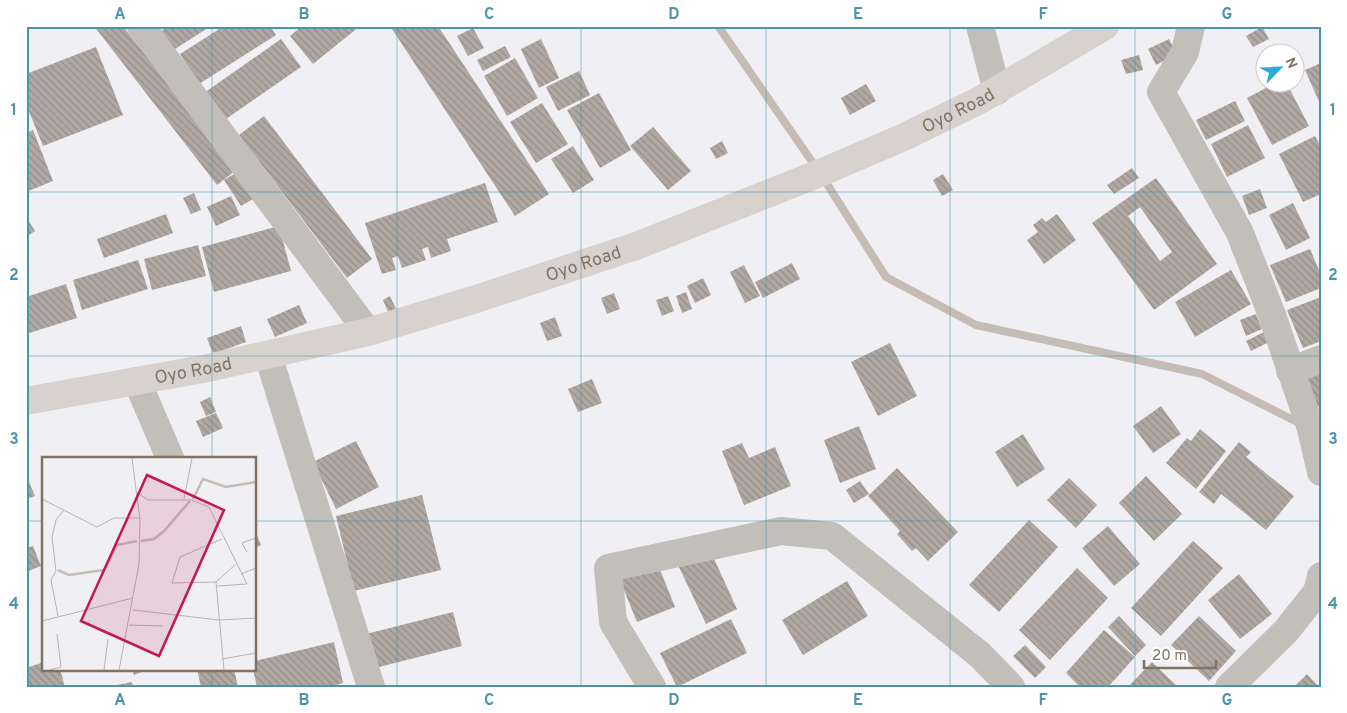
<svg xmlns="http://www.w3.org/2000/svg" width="1347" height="713" viewBox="0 0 1347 713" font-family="Overpass,sans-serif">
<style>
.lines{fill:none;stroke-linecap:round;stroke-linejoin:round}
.stream{stroke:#c6bcb6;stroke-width:8}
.building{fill:url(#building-back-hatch);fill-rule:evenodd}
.minor{stroke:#c2beba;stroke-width:28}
.highway{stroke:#d7d2ce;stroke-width:28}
.grid{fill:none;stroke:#4b94ab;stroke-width:1;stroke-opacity:0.55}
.labels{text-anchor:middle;stroke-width:5;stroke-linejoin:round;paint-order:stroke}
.street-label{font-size:18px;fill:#807264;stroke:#fff}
.inset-river{fill:none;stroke:#c6bcb6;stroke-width:2.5}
.inset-road{fill:none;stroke:#b9b3ad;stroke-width:1}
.view{fill:#c2185b;fill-opacity:0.15;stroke:#c2185b;stroke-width:2.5}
.inset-edge{fill:none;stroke:#807264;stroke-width:2.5}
.neatline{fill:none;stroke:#4b94ab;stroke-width:2}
.grid-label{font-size:16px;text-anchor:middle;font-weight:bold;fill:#4b94ab}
</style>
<defs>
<pattern id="building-back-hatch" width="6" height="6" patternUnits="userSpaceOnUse" patternTransform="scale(1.25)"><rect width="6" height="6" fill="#b0a8a2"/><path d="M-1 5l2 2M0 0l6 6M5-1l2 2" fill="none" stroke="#948d88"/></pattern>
</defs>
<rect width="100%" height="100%" fill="#f0f0f4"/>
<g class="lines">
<path class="stream" d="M718,26L820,173L886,277L976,325L1202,374L1301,424"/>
</g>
<path class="building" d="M94,26H123L235,171L217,185Z
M168,26H211L172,51L160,32Z
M224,26H270L276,35L199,84L180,54Z
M302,26H360L313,64L290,36Z
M390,26H438L549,194L515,216Z
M1262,27L1269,39L1253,47L1246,36Z
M473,28L484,48L468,56L457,36Z
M281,39L301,67L223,121L204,93Z
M541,39L559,78L539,88L521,49Z
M1169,39L1177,54L1156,65L1148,49Z
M505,46L511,57L483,71L477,60Z
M96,47L123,115L43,146L26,104V74Z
M1139,55L1143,70L1126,74L1121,60Z
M515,58L538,98L507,116L484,76Z
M1321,63V106L1305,70Z
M579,71L590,95L558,111L546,87Z
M1277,82H1286L1309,126L1272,145L1247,98Z
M866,84L876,101L850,115L841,98Z
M599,93L631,150L600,168L567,110Z
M1235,101L1245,121L1206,140L1196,120Z
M542,103L568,144L536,163L510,122Z
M264,116L372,259L347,278L239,135Z
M1248,125L1265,158L1227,177L1211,144Z
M653,127L691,171L668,190L630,146Z
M33,130L53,181L26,192V133Z
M1315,136L1321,147V194L1303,202L1279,154Z
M722,141L728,153L716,159L710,148Z
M573,146L594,180L573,193L551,159Z
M1132,168L1139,178L1114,194L1107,185Z
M236,173L253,199L241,206L224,180Z
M943,174L953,190L942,196L933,180Z
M1156,178L1217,264L1154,310L1092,223ZM1140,207L1172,252L1160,261L1128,216Z
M485,183L498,222L447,239L451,251L431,258L428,247L422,249L426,260L402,268L398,256L392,258L396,270L382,274L365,223Z
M1260,189L1267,208L1249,215L1242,196Z
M194,193L201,210L191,214L183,198Z
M231,196L240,215L216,226L207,207Z
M1293,203L1310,238L1286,250L1269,215Z
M166,214L173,233L104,258L97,239Z
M1057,214L1076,240L1044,264L1027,240L1038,232L1033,225L1042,218L1046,222Z
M26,217L35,231L26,237Z
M279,226L291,271L214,292L202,247Z
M198,245L206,276L152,290L144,259Z
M1310,249L1321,275V288L1286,302L1270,265Z
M138,260L148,289L82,310L73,280Z
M792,263L800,279L763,298L755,282Z
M744,265L760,296L745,303L730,272Z
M1231,270L1251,304L1195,337L1175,302Z
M703,278L711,295L695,303L687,286Z
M66,284L77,318L26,334V297Z
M686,292L692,309L682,313L676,296Z
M614,293L620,309L607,314L601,298Z
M390,296L396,309L388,312L383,300Z
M668,296L674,311L662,316L656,300Z
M1321,297V341L1303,348L1287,310Z
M299,305L307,323L275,337L267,319Z
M1256,314L1262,329L1246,336L1240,320Z
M555,317L562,336L547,341L540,323Z
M241,326L246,342L213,354L207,338Z
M1266,331L1271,341L1251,351L1246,341Z
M890,343L917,396L878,416L851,362Z
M1321,366V406L1315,408L1301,374Z
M592,379L602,403L578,412L568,389Z
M210,397L216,412L206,416L200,402Z
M1161,406L1181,434L1153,453L1133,426Z
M216,413L223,428L203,437L196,421Z
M859,426L876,469L840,483L824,440Z
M1200,429L1226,451L1196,489L1166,463L1187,438L1191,441Z
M1023,434L1045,469L1017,487L995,452Z
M356,441L379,487L336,509L313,462Z
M1239,442L1251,452L1246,457L1294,496L1266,530L1221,494L1214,504L1199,492Z
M742,443L749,458L775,447L791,486L744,505L722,451Z
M897,468L958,532L928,561L916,548L912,551L897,534L900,531L868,496Z
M26,475L35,496L26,499Z
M1146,476L1182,514L1154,541L1119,503Z
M1069,478L1097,505L1076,528L1047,500Z
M860,481L869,494L854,503L846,490Z
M422,495L441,570L354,591L336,516Z
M1029,520L1058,547L999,612L969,585Z
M1108,526L1140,564L1114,586L1082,548Z
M255,530L261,545L255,548Z
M1193,541L1223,568L1161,636L1131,608Z
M33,546L41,566L26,572V548Z
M710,550L737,609L706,624L678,565Z
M657,562L675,607L637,622L619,578Z
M1077,568L1108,598L1050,660L1019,630Z
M1239,574L1272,614L1240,639L1208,600Z
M847,581L868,616L803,655L782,620Z
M453,612L462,646L371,669L362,635Z
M1119,616L1146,645L1135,656L1108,627Z
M1199,616L1236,651L1209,681L1171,645Z
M731,619L747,653L677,687L660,653Z
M1104,630L1135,657L1108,687H1080L1066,673Z
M334,642L343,683L329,687H257L253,669H255V661Z
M1025,645L1046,667L1035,678L1013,656Z
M44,662V669H60L65,687H26V668Z
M1152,662L1178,687H1128Z
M132,669H149L134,675Z
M197,669H234L238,687H201Z
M1307,674L1319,687H1294Z
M132,682L133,687H112V686Z"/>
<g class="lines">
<path class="minor" d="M141,26L368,332
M980,26L997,91
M1191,26L1185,52L1161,92L1240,233L1272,315L1311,429L1321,472
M268,355L371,687
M1290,371L1321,359
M137,381L170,458
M652,687L613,622L608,568L781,531L832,536L980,655L1011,687
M1229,687L1286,631L1317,592L1321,576"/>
<path class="highway" id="s1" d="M26,401L208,368L368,332L476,299L636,246L820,173L904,137L980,100L1105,26"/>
</g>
<path class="grid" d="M212,26V458M397,26V687M581,26V687M766,26V687M950,26V687M1135,26V687M26,192H1321M26,356H1321M26,521H44M255,521H1321M212,669V687"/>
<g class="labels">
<g class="street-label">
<text dy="6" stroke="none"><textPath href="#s1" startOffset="980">Oyo Road</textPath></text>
<text dy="6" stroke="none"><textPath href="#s1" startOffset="575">Oyo Road</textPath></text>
<text dy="6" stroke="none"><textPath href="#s1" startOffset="170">Oyo Road</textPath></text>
</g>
</g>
<g transform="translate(42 457)">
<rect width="214" height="214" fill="#f0f0f4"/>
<path class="inset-river" d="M151,42L161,22L184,30L214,25M99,84L112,82L122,74L148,44M16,113L27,118L62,113L75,88L95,84"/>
<path class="inset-road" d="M94,35L106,43H149L167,50L205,127L175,129M0,42L55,70L72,61H97M142,42L150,1M205,95L200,86L214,81M199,117L214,111M174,125L130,126L138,100L180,82M91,153L177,163L214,161M16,159L9,123L14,114L10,80L14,63L22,53M0,164L91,141M87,168L121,169M180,202L214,196M7,213L19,210L15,177M62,213L66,182M77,213L97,107L98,63L90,1M182,213L174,125L194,107"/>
<path class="view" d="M105,18L182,53L117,199L39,164Z"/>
<rect width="214" height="214" class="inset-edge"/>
</g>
<rect width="1347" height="713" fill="none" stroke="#ffffff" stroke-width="55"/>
<g transform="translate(1280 68) rotate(66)"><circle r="24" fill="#ffffff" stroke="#ccc7c1"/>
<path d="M0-4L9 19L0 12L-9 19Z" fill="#28aadb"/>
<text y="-8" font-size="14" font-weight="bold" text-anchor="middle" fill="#807264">N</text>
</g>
<path d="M1144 660v8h72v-8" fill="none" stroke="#807264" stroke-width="2.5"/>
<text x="1152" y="660" font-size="15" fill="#807264" stroke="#ffffff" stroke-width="4" paint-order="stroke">20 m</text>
<rect x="28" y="28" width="1292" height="658" class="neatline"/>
<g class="grid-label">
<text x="120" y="19">A</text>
<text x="304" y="19">B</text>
<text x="489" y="19">C</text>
<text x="674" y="19">D</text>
<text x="858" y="19">E</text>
<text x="1043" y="19">F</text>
<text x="1227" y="19">G</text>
<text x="14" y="115">1</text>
<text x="1333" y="115">1</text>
<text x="14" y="280">2</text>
<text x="1333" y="280">2</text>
<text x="14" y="444">3</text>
<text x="1333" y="444">3</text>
<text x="14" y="609">4</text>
<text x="1333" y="609">4</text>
<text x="120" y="705">A</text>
<text x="304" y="705">B</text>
<text x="489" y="705">C</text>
<text x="674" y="705">D</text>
<text x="858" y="705">E</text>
<text x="1043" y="705">F</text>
<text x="1227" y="705">G</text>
</g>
</svg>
